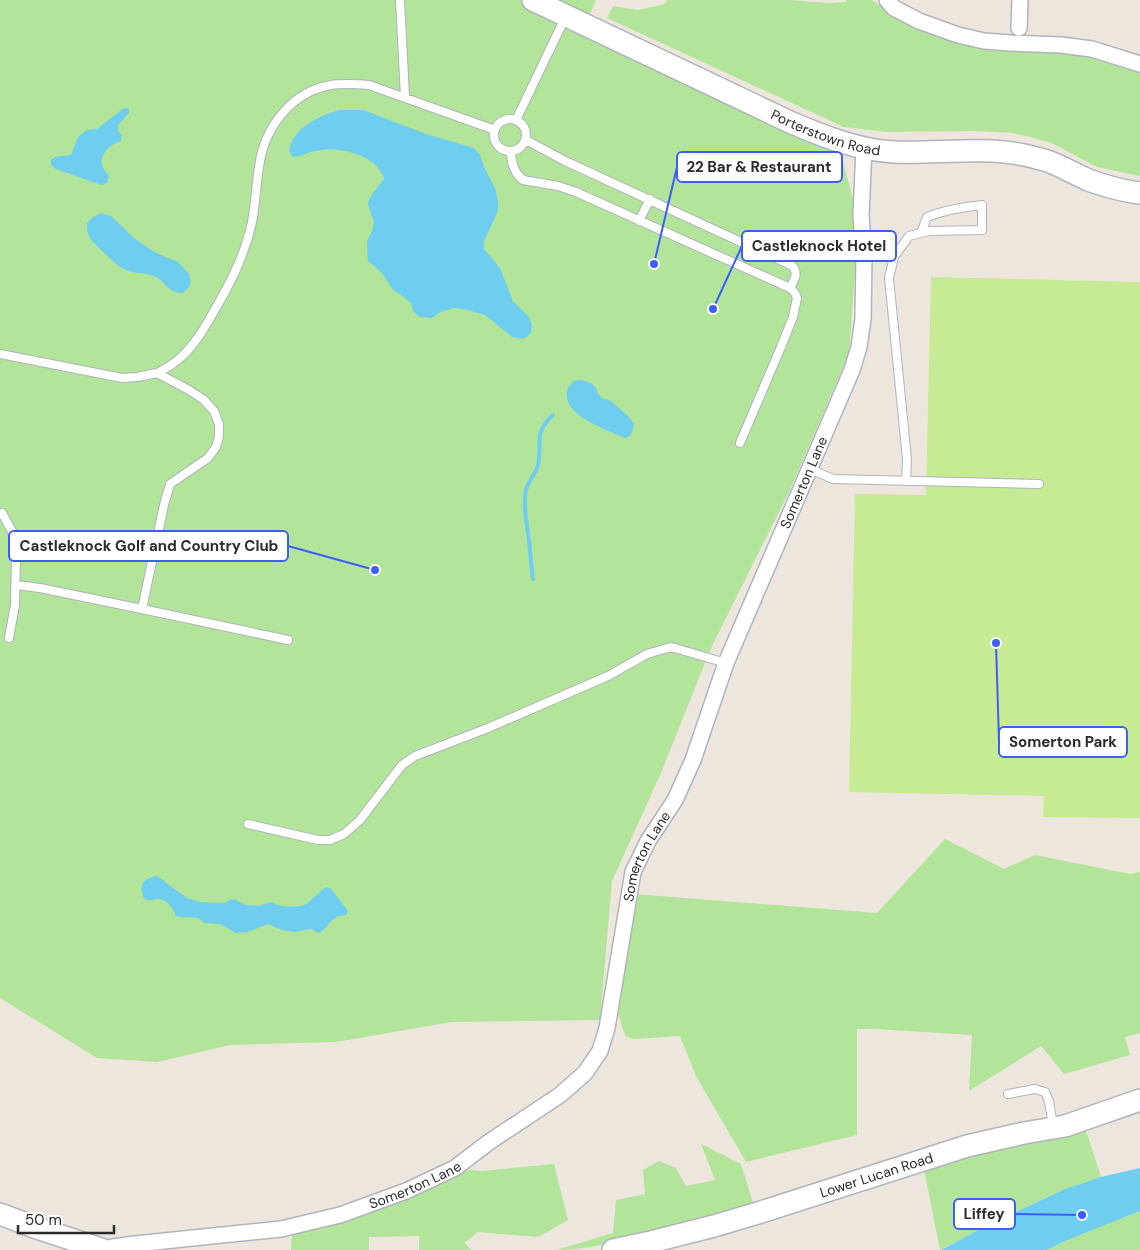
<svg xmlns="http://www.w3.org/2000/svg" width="1140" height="1250" viewBox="0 0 1140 1250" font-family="'DM Sans',sans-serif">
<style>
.green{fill:#b2e499}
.pitch{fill:#c6eb94}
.water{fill:#6fcdf0}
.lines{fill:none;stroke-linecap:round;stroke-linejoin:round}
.stream{stroke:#6fcdf0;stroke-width:4}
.lane-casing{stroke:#b1b3bf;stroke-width:10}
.street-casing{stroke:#b1b3bf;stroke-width:18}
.secondary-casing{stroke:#b1b3bf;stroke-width:24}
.lane{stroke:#fff;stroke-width:8}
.street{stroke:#fff;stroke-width:15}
.secondary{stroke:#fff;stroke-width:21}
.labels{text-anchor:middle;stroke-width:4.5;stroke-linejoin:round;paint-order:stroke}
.street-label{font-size:14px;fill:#2b2b2b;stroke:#fff}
.leader{fill:none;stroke:#3b5efc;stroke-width:2}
.callout-dot{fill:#3b5efc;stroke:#fff;stroke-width:2}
.callout{fill:#fff;stroke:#3b5efc;stroke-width:2}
.callout-label{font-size:15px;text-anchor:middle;font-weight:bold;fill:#2b2b2b}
</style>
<rect width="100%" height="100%" fill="#ede6dd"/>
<path class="green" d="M0,0H527L840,151L853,199L856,258L849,354L789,492L711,648L661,773L612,881L600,1020L452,1022L336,1042L230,1045L157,1062L97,1058L0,998Z
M549,0H596L588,19Z
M667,0H790L828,3L845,2L847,0H872L893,13L921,27L1091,54L1140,69V176L1097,167L1052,143L1014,133L975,131L888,132L844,127L607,18L613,6L638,10L665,4Z
M945,839L1004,869L1035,855L1130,874L1140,872V1033L1125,1037L1130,1055L1064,1074L1041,1046L969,1091L972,1035L876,1029H857V1135L746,1162L696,1076L680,1036L633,1039L626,1036L622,1027L621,1022L617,1013L620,972L634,894L877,913Z
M1086,1130L1101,1177L1065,1189L982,1228L940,1250L924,1169L1008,1142Z
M701,1144L741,1164L754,1206C714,1217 673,1229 632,1238C607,1244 582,1250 557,1250L613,1233L616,1200L645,1194L643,1170L659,1161L676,1168L686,1186L715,1180Z
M554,1164L568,1220L538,1237L478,1232L464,1243L472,1250H419V1236L369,1237V1250H291L292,1235L347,1221L469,1170L483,1171Z
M1140,1211V1250H1047L1065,1241Z"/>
<path class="pitch" d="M931,277L1140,282V818L1043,817L1044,796L849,792L855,494L926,495Z"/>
<path class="water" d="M124,108L129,109V113L118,125V131L122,135L121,141C112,143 99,154 102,165C103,169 107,173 109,176L107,183L101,185L56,169L51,165V160L55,157L71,155L78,137L87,130L97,129Z
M340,110H363L426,134L474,148L480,155L485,169L495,188L498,200V211L484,241V249L500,268L513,301L529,317L532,325L531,332L527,337L522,339L512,337L485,315L464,309L454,308L440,312L432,318L420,317L413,311L411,303L404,297L393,290L382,273L368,261L367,241L372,231L374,222L369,208L368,202L373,193L384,179C377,154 338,146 316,151C308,152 301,157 293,157L289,150C294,127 319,116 340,110Z
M101,213L111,216L134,238L151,250L165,257L178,262L189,274L191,282L189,287L183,293C167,293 167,282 154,276C145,272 133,274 124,269C117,266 94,244 90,238C87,233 87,228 87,223L93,217Z
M581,380L591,383L596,388L598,394L602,398L611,401L627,415L634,424C633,431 632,436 625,438C608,430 562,416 567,391C568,388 571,384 573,381Z
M157,876L187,898L200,902L225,903L230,900L234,899L246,905L258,906L272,902C278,907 296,908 304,905C313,901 318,891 327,887L332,890L348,911L346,915C345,915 338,916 337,917C328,921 328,930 318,933L311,929L294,932L282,930L268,924L248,932L236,933L220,924L204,923C197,913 187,920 176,916C173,908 167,898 157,899C151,900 150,901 144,899C139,884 142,879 157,876Z
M1140,1168V1211L1065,1241L1047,1250H941L982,1228L1065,1189L1101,1177Z"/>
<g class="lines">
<path class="stream" d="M533,579C531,564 530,548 528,533C526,519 523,503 526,490C528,481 536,474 538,465C543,442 532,435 553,415"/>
<g class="lane-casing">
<path id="lane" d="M400,0L405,97
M494 135a16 16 0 1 1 32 0a16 16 0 1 1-32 0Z
M516,120L565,18
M526,140L565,161L791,265C800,272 794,280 790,288
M511,151C511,162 514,173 523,180L558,186L576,192L790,288L795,293L797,298L793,317L781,347L740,443
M639,221L650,199
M0,354L122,378L137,377L157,373L189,390L204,400L214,411L219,424V436L216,447L208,458L170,484L164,505L142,609
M157,373C165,369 172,365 179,359C194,346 204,329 213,313C230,284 245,255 252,222C256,202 256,181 260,161C266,126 293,91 331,85C343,83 356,84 369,85L495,130
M810,469L833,479L1039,484
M906,481L907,459L889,278L894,257L909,236L929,231L982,230V205C962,207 945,210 927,217L921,233
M2,513L14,535L16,555L15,605L9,638
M16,585L40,588L142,609L288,640
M248,824L318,840H330L344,834L360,820L402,765L415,756L488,728L608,676L647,654L671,647L726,663
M1008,1094L1035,1089L1045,1092L1049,1101L1053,1126"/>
</g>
<g class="street-casing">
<g id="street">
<path d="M887,0L894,8L919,21L958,35L984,41L1011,43L1061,45L1092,49L1140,64"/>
<path d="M1019,28L1020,0"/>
<path id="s1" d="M106,1250L113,1247L135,1244L281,1229L340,1215L406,1191L455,1168L489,1142L560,1095L585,1073L600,1051L607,1028L633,872L648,841L675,800L693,760L726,663L852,370L859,347L863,319L864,257L861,215L864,148"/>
</g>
</g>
<g class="secondary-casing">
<g id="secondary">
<path id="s2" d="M533,0L792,123C825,137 858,150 894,152C937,154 981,146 1024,155C1033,157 1042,159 1050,162C1063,167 1075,174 1088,180C1105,186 1122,191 1140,193"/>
<path d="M0,1214L34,1227L104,1250"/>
<path id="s3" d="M613,1250L651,1242L714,1226L758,1213L967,1146L1024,1133L1065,1126L1140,1100"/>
</g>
</g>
<use href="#lane" class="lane"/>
<use href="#street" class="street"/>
<use href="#secondary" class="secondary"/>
</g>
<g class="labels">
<g class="street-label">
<text dy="5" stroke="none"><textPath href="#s2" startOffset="322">Porterstown Road</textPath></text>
<text dy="5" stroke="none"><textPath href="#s1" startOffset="1158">Somerton Lane</textPath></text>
<text dy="5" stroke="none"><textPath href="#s1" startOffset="751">Somerton Lane</textPath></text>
<text dy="5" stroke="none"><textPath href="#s3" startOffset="274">Lower Lucan Road</textPath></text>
<text dy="5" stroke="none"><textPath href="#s1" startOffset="318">Somerton Lane</textPath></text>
</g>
</g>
<path class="leader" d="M654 264L677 167M713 309L742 246M375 570L288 546M996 643L999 742M1082 1215L1015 1214"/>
<g class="callout-dot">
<circle cx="654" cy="264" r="5"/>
<circle cx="713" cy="309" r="5"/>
<circle cx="375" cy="570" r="5"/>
<circle cx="996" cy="643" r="5"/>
<circle cx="1082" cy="1215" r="5"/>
</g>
<g class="callout">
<rect x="677" y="152" width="165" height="30" rx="5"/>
<rect x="742" y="231" width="154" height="30" rx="5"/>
<rect x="9" y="531" width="279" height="30" rx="5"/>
<rect x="999" y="727" width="128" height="30" rx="5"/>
<rect x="954" y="1199" width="61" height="30" rx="5"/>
</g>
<g class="callout-label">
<text x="759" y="172">22 Bar &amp; Restaurant</text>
<text x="819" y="251">Castleknock Hotel</text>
<text x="149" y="551">Castleknock Golf and Country Club</text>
<text x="1063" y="747">Somerton Park</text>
<text x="984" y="1219">Liffey</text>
</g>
<path d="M18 1225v8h96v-8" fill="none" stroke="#2b2b2b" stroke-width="2.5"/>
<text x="25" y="1225" font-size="15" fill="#2b2b2b" stroke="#ffffff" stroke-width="4" paint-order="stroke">50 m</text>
</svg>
